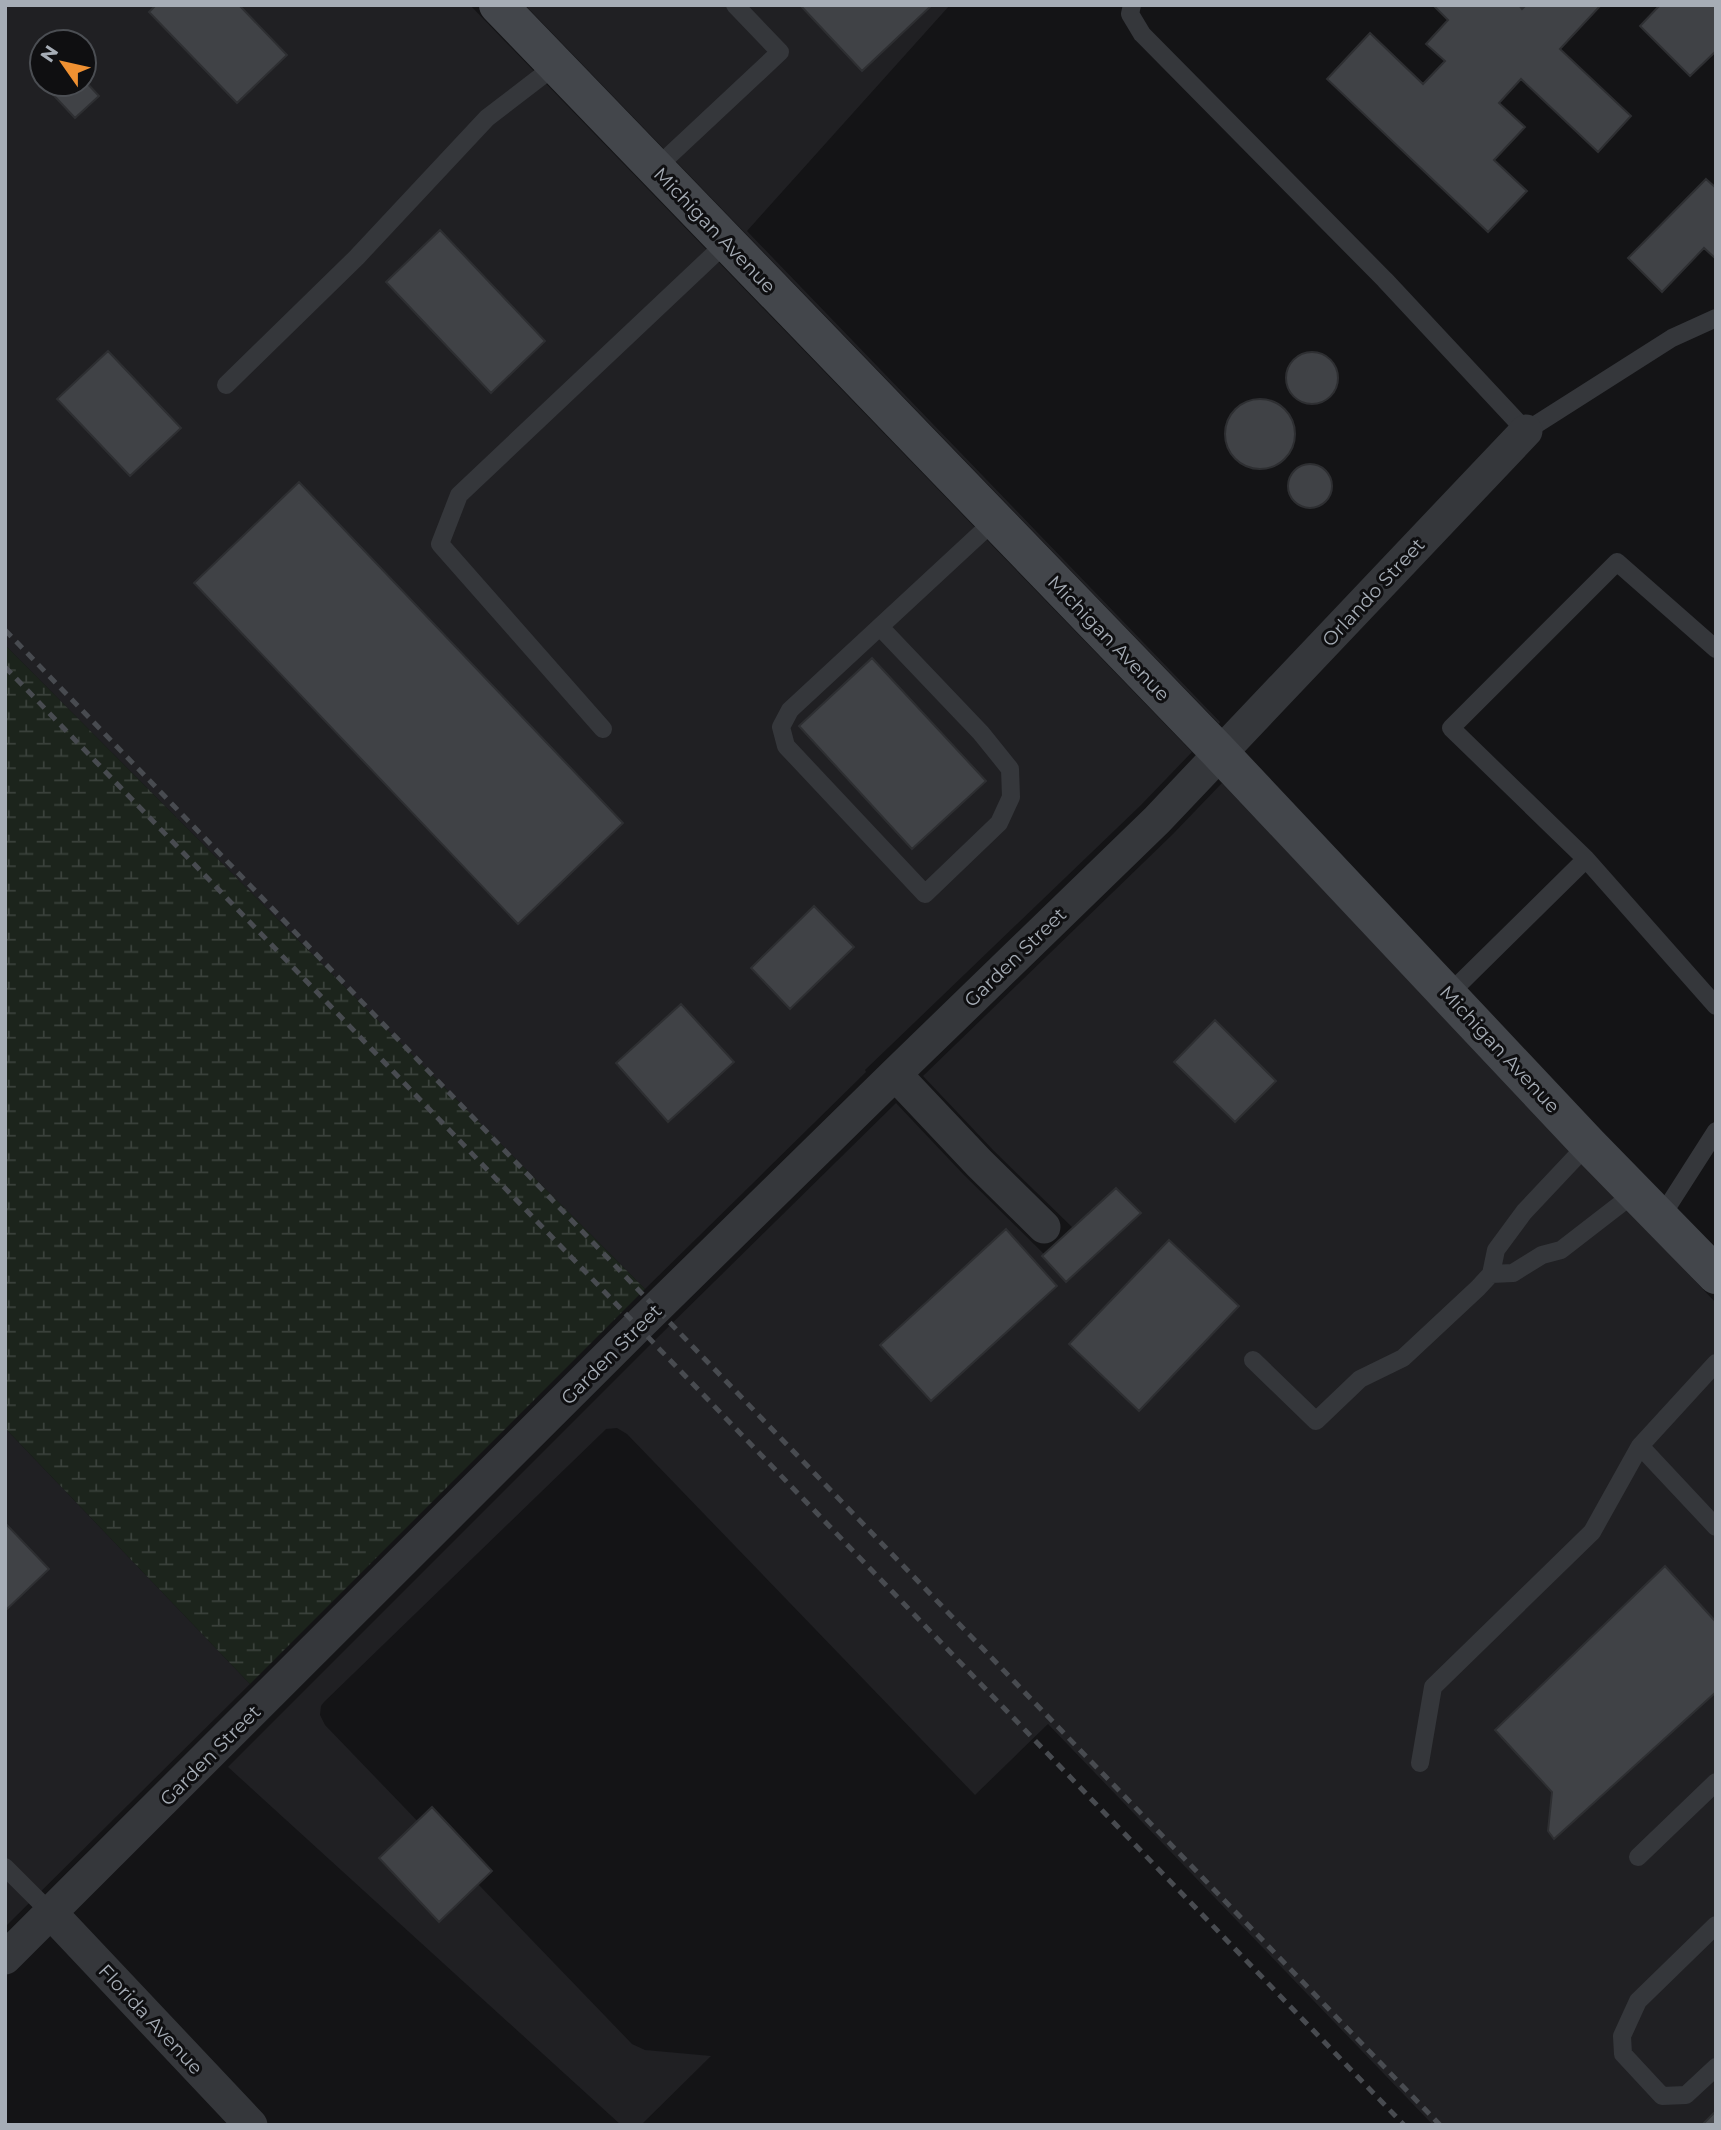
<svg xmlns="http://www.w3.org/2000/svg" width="1721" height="2130" viewBox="0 0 1721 2130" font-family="Montserrat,sans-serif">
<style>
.built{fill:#202023;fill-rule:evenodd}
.wetland{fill:url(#wetland-marsh)}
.building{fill:#404246;stroke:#2e2f32;stroke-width:2}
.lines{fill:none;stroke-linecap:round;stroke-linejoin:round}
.lane{stroke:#35373b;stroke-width:18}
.street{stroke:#35373b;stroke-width:33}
.secondary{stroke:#43464b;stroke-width:38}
.rail{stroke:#484b50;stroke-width:5;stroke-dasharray:9 7;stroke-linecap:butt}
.labels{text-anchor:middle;stroke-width:6;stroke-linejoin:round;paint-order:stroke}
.street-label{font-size:19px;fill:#a6adb6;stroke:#0f0f11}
</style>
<defs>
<pattern id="wetland-marsh" width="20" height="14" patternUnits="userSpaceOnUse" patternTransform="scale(1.75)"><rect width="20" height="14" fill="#1c241c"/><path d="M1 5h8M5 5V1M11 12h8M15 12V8" fill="none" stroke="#3a413b"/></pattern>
</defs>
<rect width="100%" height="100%" fill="#141416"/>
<path class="built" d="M5,5H470L1192,752L1141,805L865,1070L866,1072L645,1289L5,645ZM42,42H84V84H42Z
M525,5H950L747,231L1220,722L1219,724Z
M1222,783L1716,1303V2125H1433L1048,1724L975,1795L627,1434L617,1428L606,1429L602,1433L324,1702L321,1706L320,1715L325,1725L632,2044L645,2050L711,2056L641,2125H621L228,1767L654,1341L896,1103L964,1175L1045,1255L1073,1228L993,1150L923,1076L1173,834Z
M5,1428L250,1684L5,1927Z"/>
<path class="wetland" d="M5,645L645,1289L250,1684L5,1428Z"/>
<path class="building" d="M156,5H239L287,55L237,103L149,12Z
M800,5H932L862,71Z
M1433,5H1519L1522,9L1526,5H1601L1560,49L1631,116L1598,152L1521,79L1499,103L1525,127L1494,160L1527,191L1488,232L1327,79L1370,33L1423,84L1445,61L1426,44L1448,20Z
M1660,5H1716V51L1690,76L1640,26Z
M84,80L99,96L75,118L45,86L47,84H84Z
M1706,179L1716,188V259L1704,248L1662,292L1628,258Z
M440,230L545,341L491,393L386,282Z
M108,351L181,428L130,476L57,399Z
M1286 378a26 26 0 1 1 52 0a26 26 0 1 1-52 0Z
M1225 434a35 35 0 1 1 70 0a35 35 0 1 1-70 0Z
M1288 486a22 22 0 1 1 44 0a22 22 0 1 1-44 0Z
M299,482L623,823L518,924L194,583Z
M872,658L986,781L912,849L799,726Z
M814,906L854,947L790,1009L751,968Z
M681,1004L734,1062L668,1122L616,1063Z
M1215,1020L1276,1081L1235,1122L1174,1062Z
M1116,1188L1141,1213L1066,1282L1042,1256Z
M1006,1229L1057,1286L931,1401L880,1345Z
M1169,1240L1239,1306L1139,1411L1069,1344Z
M5,1523L49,1569L5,1611Z
M1665,1566L1716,1622V1692L1554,1839L1548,1831L1552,1792L1495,1730Z
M432,1807L492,1871L439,1922L379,1858Z
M1716,2111V2125H1702Z"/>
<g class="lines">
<path class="lane" d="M1132,5L1130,14L1142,34L1385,280L1526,431L1672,338L1716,318
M656,168L780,52L735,5
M226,385L357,257L487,118L556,65
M880,627L981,733L1010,769L1011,797L999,823L925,894L786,746L781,727L790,710L995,520
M1716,649L1617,562L1451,728L1586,859L1716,1006
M603,729L440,544L459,495L727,242
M1449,994L1586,859
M1661,1217L1716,1131
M1491,1274L1513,1273L1542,1255L1561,1250L1636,1192
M1253,1360L1316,1421L1360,1379L1403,1358L1478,1288L1491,1274L1496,1250L1524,1212L1588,1144
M1716,1363L1640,1446L1716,1527
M1420,1763L1433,1687L1592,1532L1640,1446
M1638,1857L1716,1782
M5,1867L51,1913
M1716,1925L1638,2001L1622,2036L1623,2054L1662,2096L1686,2095L1716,2067"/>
<path class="street" d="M895,1074L979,1163L1044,1227
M51,1913L251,2125
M5,1958L638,1326L895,1074L1157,820L1526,431"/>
<path class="secondary" d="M498,5L1220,753L1588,1144L1716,1275"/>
<path class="rail" d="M5,630L1440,2125
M5,667L1404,2125"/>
</g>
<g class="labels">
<g class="street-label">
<text transform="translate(715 230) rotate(46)" y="7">Michigan Avenue</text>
<text transform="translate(1373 592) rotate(-47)" y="7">Orlando Street</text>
<text transform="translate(1109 638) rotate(46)" y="7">Michigan Avenue</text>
<text transform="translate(1015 957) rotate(-44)" y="7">Garden Street</text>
<text transform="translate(1500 1049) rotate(47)" y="7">Michigan Avenue</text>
<text transform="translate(611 1354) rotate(-45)" y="7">Garden Street</text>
<text transform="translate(210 1755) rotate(-45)" y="7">Garden Street</text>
<text transform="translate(151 2019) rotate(47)" y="7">Florida Avenue</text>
</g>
</g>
<rect width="1721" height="2130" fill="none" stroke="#a6adb6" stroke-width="14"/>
<g transform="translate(63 63) rotate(304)"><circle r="33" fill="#0f0f11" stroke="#4b4e53" stroke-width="2"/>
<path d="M0-5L12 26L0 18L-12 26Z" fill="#f09132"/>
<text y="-10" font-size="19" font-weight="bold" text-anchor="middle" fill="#a6adb6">N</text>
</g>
</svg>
